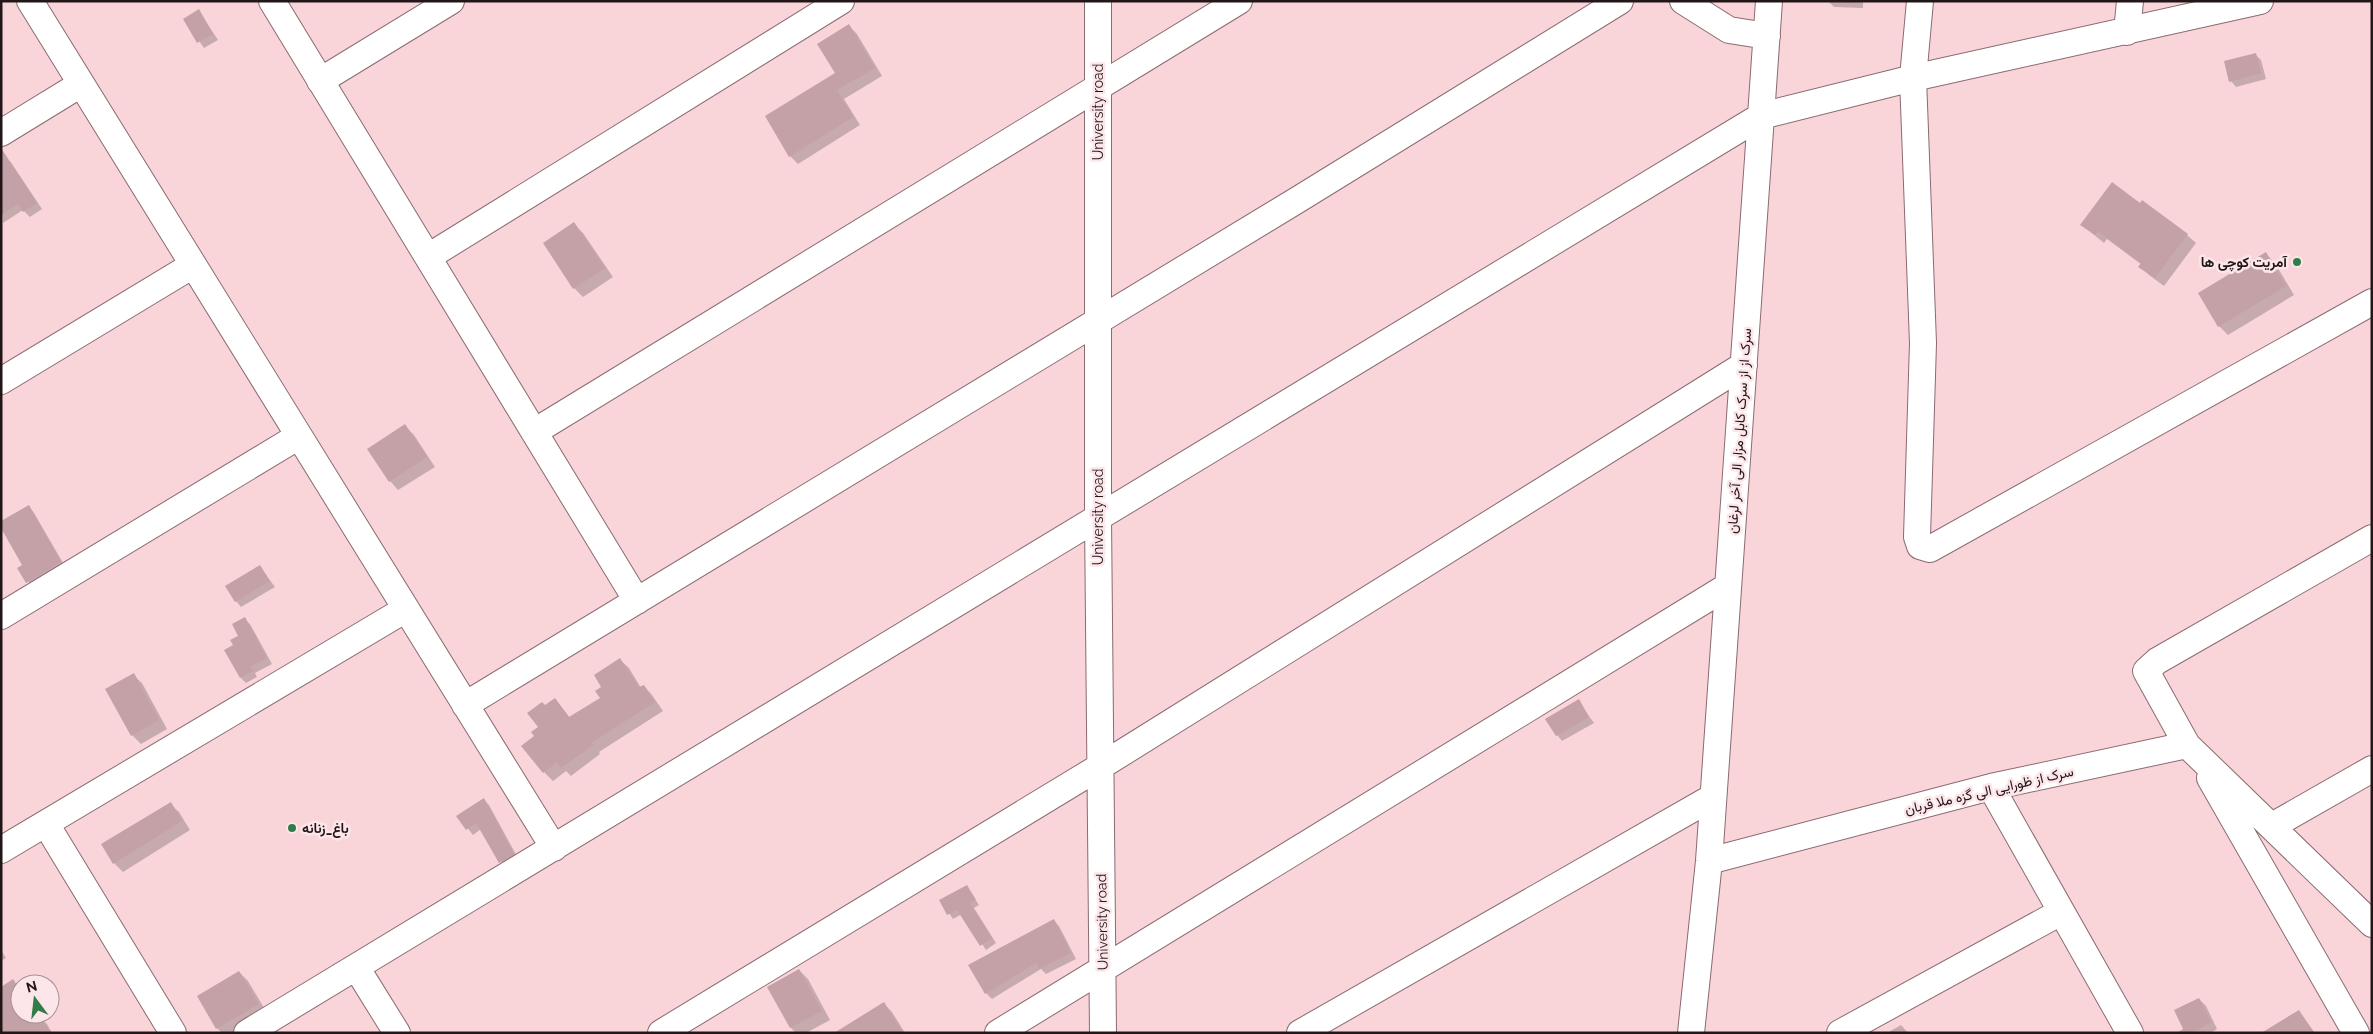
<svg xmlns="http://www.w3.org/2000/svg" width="2373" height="1034" viewBox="0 0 2373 1034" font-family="Raleway,Vazirmatn,sans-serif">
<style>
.shadow{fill:#0003}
.building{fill:#c3a1a7}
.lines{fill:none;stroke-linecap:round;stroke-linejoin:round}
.minor-casing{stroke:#8a6b70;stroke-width:28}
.minor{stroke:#fff;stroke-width:26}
.poi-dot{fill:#327c4a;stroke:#fce6e9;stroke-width:2}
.labels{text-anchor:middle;stroke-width:5;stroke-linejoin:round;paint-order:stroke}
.street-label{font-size:14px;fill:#231618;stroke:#fce6e9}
.poi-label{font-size:14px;font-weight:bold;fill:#231618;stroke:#fce6e9;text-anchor:end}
</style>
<rect width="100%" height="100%" fill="#f9d5da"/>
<path class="shadow" d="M1828,1H1863V8L1834,7Z
M199,11L218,40L204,48L184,19Z
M849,26L857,34L882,76L844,99L860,125L798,164L790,156L836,74Z
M2255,54L2261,60L2266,79L2236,87L2231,81Z
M10,161L42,209L30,217L23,210L3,223L1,167Z
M2141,204L2187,235L2196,243L2164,286L2149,275L2140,266L2142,265L2107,239L2104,243L2082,225Z
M574,224L583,233L613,277L583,297L574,288Z
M2266,254L2275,263L2294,295L2228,335L2219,326Z
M405,426L414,435L435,467L398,490L390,481Z
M29,507L34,513L66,568L33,588L19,568L24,565Z
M260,567L275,587L241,607L236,601Z
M244,619L250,624L272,664L255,673L257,677L246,683L241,678L235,645Z
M620,660L629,668L641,688L644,686L652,695L663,711L599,752L600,754L571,776L566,771L553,781L544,772L536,736L545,706L555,699L570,718L601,698L603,687Z
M133,675L142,683L167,729L141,744L132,735Z
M1578,701L1594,723L1562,741L1557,735Z
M483,799L489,805L519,860L506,868L481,829L473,835L458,816Z
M170,804L179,812L190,830L123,872L114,863Z
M967,887L979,905L974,908L996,943L986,950L962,914L953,919L941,901Z
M1054,921L1059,926L1076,959L1046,974L1041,969L992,999L986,993Z
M1,950L6,958L1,961Z
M799,970L808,979L830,1020L806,1033H796L791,1028L768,987Z
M239,972L248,981L267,1013L233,1033H222L217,1028Z
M13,981L20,988V1014H36L47,1024L52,1033H1Z
M2199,999L2206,1006L2217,1029L2210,1033H2177L2184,1028Z
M884,1004L892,1012L905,1033H857Z
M2299,1011L2315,1033H2265Z
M1901,1025L1908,1033H1887Z"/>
<path class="building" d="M199,9L213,34L197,43L183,19Z
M849,24L875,68L837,90L853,117L789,157L765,116L835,73L817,44Z
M2256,53L2261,73L2229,82L2224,61Z
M1,148L37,203L23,212L18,204L1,215Z
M2112,182L2140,203L2142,200L2188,234L2155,278L2138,267L2141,263L2098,231L2095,235L2080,225Z
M574,222L605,268L573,289L543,243Z
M2266,252L2286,286L2218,327L2198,293Z
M405,424L427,457L389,482L367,449Z
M29,505L61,562L26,583L17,568L22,565L1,528V521Z
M260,565L270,581L235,602L225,586Z
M245,617L267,658L250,667L253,671L240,678L224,650L233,645L230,640L238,636L232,624Z
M620,658L639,687L644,685L655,702L591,743L593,745L561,768L557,762L543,773L521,746L534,736L531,732L538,727L527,713L542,702L545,705L555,698L569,717L600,698L595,691L601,687L594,675Z
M134,673L159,720L131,736L105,689Z
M1579,699L1589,717L1556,736L1545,719Z
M484,798L514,854L499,863L476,823L466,830L456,816Z
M171,802L182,821L113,864L101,844Z
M967,885L976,900L970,903L992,938L980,946L957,910L947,915L939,900Z
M1054,919L1071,953L1039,969L1036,963L985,994L968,965Z
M799,969L822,1011L790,1028L767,987Z
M239,971L259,1004L216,1029L197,996Z
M13,979L20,990V1014H39L51,1033H1V987Z
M2199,998L2211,1022L2192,1033H2185L2174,1010Z
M884,1002L903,1033H834Z
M2299,1010L2314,1033H2261Z"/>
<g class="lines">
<g class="minor-casing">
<path id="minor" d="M30,1L554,848
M272,1L637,601
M1098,1V518L1103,1033
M1683,1L1729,30L1767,36
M1920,1L1913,78L1923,343L1917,537L1920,546L1930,549L2372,302
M2127,32L2130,1
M320,81L451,1
M1,133L81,84
M428,257L841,1
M1,381L193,265
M534,432L1239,1
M1,616L299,436
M465,705L1299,199L1620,1
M2187,745L2146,671L2157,661L2372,538
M2210,778L2356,1033
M1991,787L2130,1033
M46,824L173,1033
M2272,826L2372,769
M1,850L406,609
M1709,861L1991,787L2187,745L2372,924
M356,967L397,1033
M247,1033L1761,116L1913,78L2260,1
M661,1033L1101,766L1744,365
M998,1033L1728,586
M1300,1033L1713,797
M1691,1033L1709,861L1769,1
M1840,1033L2061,912"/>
</g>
<use href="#minor" class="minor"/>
</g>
<g class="poi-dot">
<circle cx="2297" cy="262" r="5"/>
<circle cx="292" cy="828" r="5"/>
</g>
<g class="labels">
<g class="street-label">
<text transform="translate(1098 112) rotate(-90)" y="5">University road</text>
<text transform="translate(1739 431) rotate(-86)" y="5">سرک از از سرک کابل مزار الی آخر لرغان</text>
<text transform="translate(1098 517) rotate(-90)" y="5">University road</text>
<text transform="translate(1989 790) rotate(-13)" y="5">سرک از ظورایی الی گزه ملا قربان</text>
<text transform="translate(1102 922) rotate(-91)" y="5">University road</text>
</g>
<g class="poi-label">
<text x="2287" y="267">آمریت کوچی ها</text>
<text x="302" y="833" text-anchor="start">باغ_زنانه</text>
</g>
</g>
<rect width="2373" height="1034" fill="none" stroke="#231618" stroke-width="5"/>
<g transform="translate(35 999) rotate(345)"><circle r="24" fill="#fce6e9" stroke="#a59395"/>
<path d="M0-4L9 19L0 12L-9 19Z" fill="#327c4a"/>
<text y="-8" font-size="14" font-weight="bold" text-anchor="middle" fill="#231618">N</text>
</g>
</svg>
